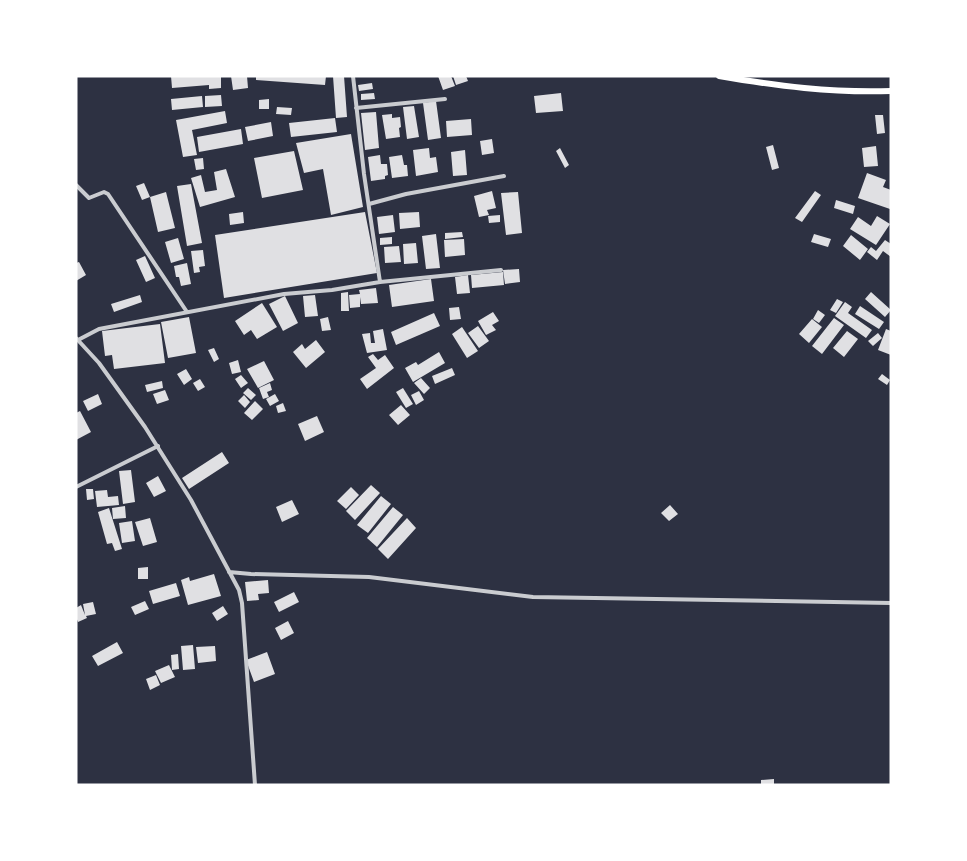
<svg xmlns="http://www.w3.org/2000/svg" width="967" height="861" viewBox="0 0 967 861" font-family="'Exo 2',sans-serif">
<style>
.building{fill:#e0e0e3}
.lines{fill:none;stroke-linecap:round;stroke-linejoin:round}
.minor{stroke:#caccd0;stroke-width:4}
.trunk{stroke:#fff;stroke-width:6}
</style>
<rect width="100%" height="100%" fill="#2d3142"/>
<path class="building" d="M171,76H221V88L209,89V85L172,88Z
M231,76H247L248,88L233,90Z
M256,76H326L325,85L256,80Z
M333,76H344L347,117L336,118Z
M438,76H451L455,86L443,90Z
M453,76H466L468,81L456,85Z
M372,83L373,89L359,91L358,85Z
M374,93L375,99L361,100V94Z
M561,93L563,111L536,113L534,96Z
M221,95L222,106L205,107V96Z
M202,96L203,107L172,110L171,99Z
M269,99V109H259V100Z
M436,101L441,138L428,140L423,103Z
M414,106L419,137L407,139L403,107Z
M277,107L292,108L291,115L276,114Z
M225,111L227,123L192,130L197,155L183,157L176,120Z
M376,112L379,148L365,150L361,113Z
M392,114V118L400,117L401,127L399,128L400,137L386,139L382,115Z
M875,115H883L885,133L877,134Z
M335,118L337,132L291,137L289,123Z
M471,119L472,135L447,137L446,121Z
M271,122L273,136L248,141L245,127Z
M241,129L243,144L199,152L197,137Z
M351,134L363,207L331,215L323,169L304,173L296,143Z
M492,139L494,153L482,155L480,141Z
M773,145L779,168L772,170L766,147Z
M876,146L878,166L864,167L862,148Z
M429,148L430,158L436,157L438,172L416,176L413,150Z
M560,148L569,165L565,168L556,151Z
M465,150L467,175L453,176L451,152Z
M294,151L303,190L262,198L254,158Z
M380,155L381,164H387L388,175L385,176V179L371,181L368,157Z
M402,155L404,165H407L408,176L392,178L389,157Z
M203,158L204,169L196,170L194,159Z
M226,169L235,197L200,207L191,178L201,175L205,192L217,190L214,172Z
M867,173L886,180L883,187L891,190L890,209L858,198Z
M144,183L150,197L142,200L136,186Z
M191,184L202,243L187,246L177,186Z
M492,191L496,208L487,210L489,215L479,217L474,196Z
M815,191L821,195L802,222L795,218Z
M166,192L175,228L158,232L150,197Z
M518,192L522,233L506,235L501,193Z
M836,200L855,206L853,214L834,208Z
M243,212L244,223L230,225L229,214Z
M365,212L377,273L224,298L215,235Z
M419,212L420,227L400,229L399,213Z
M393,215L395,232L379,234L377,217Z
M500,215V222L489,223L488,216Z
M877,216L890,224L876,245L850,229L858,217L871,226Z
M462,232L463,237L445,239V233Z
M436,234L440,268L426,269L422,236Z
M814,234L831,239L828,247L811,242Z
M851,235L868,249L860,260L843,246Z
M392,237V244L380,245V238Z
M178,238L184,259L171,263L165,242Z
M464,239L465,255L445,257L444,240Z
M885,240L891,244V257L883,251L877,260L867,252L871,247L876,251Z
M416,243L418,263L404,264L403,244Z
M399,246L401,262L385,263L384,247Z
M203,250L205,266L199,267L200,272L194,273L191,251Z
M145,256L155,278L146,282L136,260Z
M79,262L86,275L76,281V263Z
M187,263L191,284L181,286L179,277H176L174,266Z
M519,269L520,282L505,284L503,270Z
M503,272L504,285L472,288L471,275Z
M468,275L470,293L457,294L455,277Z
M431,279L434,301L392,307L389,285Z
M376,288L378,303L361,304L360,297V307L350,308L349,295L360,294L359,290Z
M348,292L349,311H341V293Z
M871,292L891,310L885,317L865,299Z
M140,295L142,302L114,312L111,304Z
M315,295L318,316L305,317L303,296Z
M285,296L298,323L283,331L269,304Z
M837,299L843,302L836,313L830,310Z
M845,302L852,307L848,313L872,330L866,338L835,316Z
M262,303L277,327L257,339L251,330L244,335L235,321Z
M860,306L884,322L879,329L855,314Z
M459,307L461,319L450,320L449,308Z
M818,310L825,315L819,323L813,319Z
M493,312L499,321L492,325L496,330L486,335L478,321Z
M434,313L440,326L396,345L391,332Z
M189,317L196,353L168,358L161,322Z
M328,317L331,330L322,331L320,319Z
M834,318L844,325L822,354L812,346Z
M812,319L822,327L809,343L799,334Z
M160,324L165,363L114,369L112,355L105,356L102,331Z
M478,326L489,341L479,348L468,333Z
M462,327L478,351L467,358L452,334Z
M383,329L387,350L367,353L362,334L370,333L371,343H375L373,331Z
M886,329L891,331V355L878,350Z
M847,331L858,339L844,357L833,348Z
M878,333L882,338L873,346L868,341Z
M316,340L325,352L306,368L293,352L302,344L305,349Z
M214,348L219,359L214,362L208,350Z
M439,352L445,363L413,382L405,368L416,362L418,365Z
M373,354L378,360L385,355L394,368L367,389L360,379L376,368L368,357Z
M238,360L241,372L232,374L229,363Z
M264,361L274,380L258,388L247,369Z
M452,368L455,375L435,384L432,376Z
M186,369L192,379L184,385L177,374Z
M882,374L890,380L887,385L878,379Z
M241,375L248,383L241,388L235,379Z
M421,378L430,388L424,394L414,383Z
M200,379L205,387L198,391L193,383Z
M162,381L163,388L147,392L145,385Z
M270,383L272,390L267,392L269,397L263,399L259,388Z
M248,388L256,395L251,400L243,393Z
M403,388L413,404L406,408L396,392Z
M165,390L169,400L157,404L153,394Z
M419,391L424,400L416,405L411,395Z
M98,394L102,404L88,411L83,401Z
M275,394L279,401L270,406L266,399Z
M244,395L250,402L245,408L238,401Z
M255,401L263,409L252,420L244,413Z
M283,403L286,411L278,413L276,406Z
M401,405L410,415L398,425L389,415Z
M80,411L91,432L76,440V413Z
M317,416L324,432L305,441L298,424Z
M222,452L229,463L189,489L182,478Z
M131,470L135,502L123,504L119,471Z
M158,476L166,491L154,497L146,483Z
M371,485L380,493L355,520L346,511Z
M351,487L359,495L346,509L337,501Z
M86,489H93L94,499L87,500Z
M107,490L108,497L118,496L119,505L97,507L95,491Z
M381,496L391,504L368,533L357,525Z
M292,500L299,514L282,522L276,507Z
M670,505L678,514L669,521L661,513Z
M125,506L126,518L113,519L112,508Z
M393,507L403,515L377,547L367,538Z
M109,508L122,549L115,551L112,543L107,544L98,512Z
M150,518L157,542L143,546L135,522Z
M407,518L416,528L388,559L378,549Z
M132,521L135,541L122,543L119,523Z
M148,567V579H138V568Z
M214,574L221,596L188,605L181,580L189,577L190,581Z
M268,580L269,593L258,594L259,600L247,601L245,582Z
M176,583L180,596L153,604L149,591Z
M294,592L299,602L279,612L274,602Z
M145,601L149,609L135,615L131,607Z
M93,602L96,614L86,616L87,618L78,622L76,617V608L81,605L85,615L83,604Z
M223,606L228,614L217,621L212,613Z
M288,621L294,633L281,640L275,628Z
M117,642L123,653L98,666L92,656Z
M193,645L195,669L183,670L181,646Z
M215,646L216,661L198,663L196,647Z
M267,652L275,674L254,682L246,660Z
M178,654L179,669L172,670L171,655Z
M169,665L175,677L161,683L155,671Z
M156,675L160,685L150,690L146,679Z
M774,779V785H761V780Z"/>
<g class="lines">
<path class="minor" d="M353,76L364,174L380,282
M356,108L445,99
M76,185L89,198L104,192L108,194L187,312
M369,204L406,194L504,176
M76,338L99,363L145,427L191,500L239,590L242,603L255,785
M78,340L99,329L284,294L332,290L380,282L501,270
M76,487L158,446
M229,572L251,574L369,577L533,597L891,603"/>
<path class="trunk" d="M719,76C777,86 831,93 891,91"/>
</g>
<rect width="967" height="861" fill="none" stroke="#ffffff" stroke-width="155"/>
</svg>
